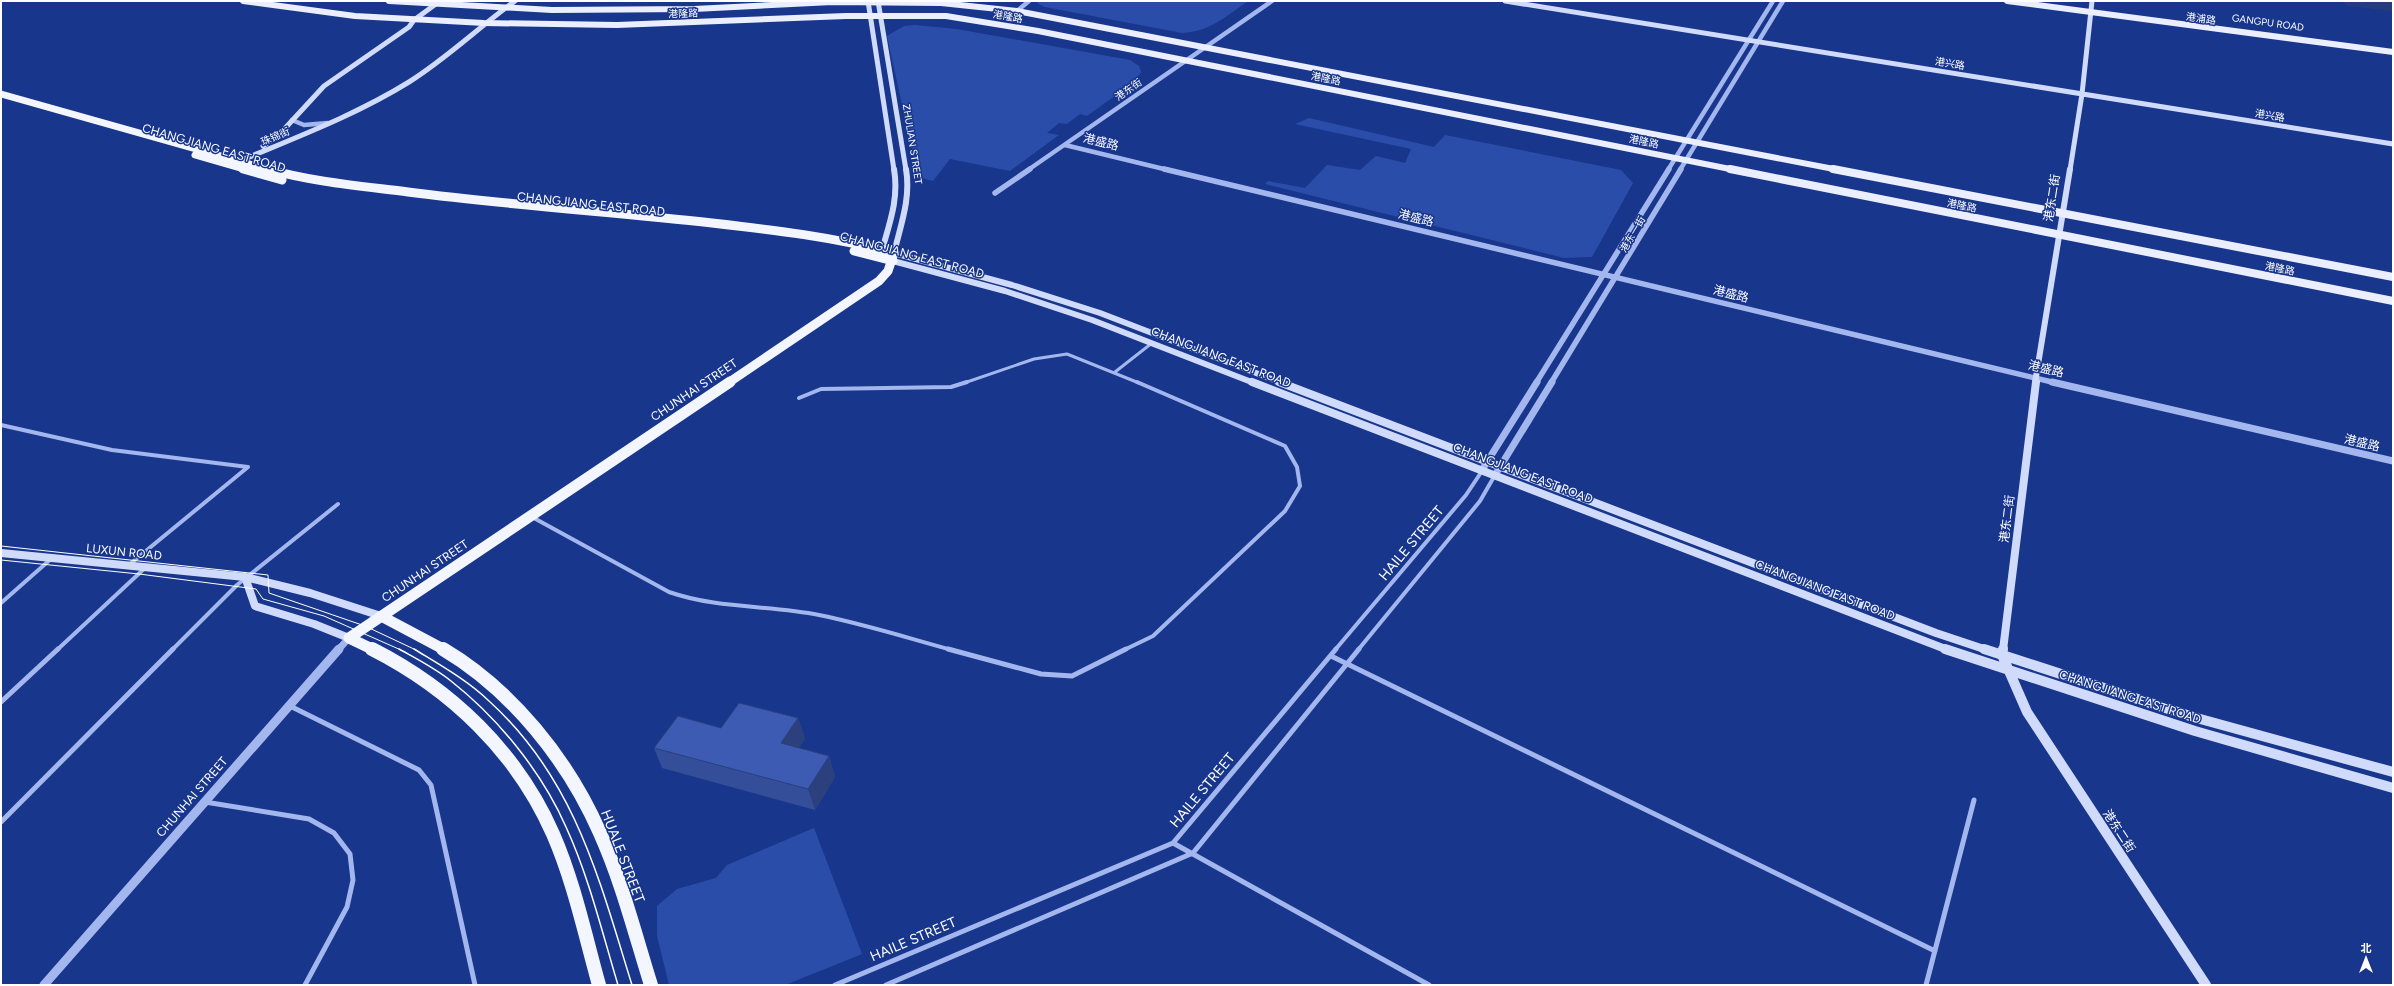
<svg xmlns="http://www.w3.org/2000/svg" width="2394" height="986" viewBox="0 0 2394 986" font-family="Figtree,'Noto Sans SC',sans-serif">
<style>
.green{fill:#2b4daa}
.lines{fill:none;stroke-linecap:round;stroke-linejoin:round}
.river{fill:#263c7d;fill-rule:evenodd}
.minor-far2{stroke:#a3b7ee;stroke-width:3}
.minor-far1{stroke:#a3b7ee;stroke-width:4}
.minor{stroke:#a3b7ee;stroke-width:5}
.tertiary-far3{stroke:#a3b7ee;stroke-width:4.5}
.tertiary-far2{stroke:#a3b7ee;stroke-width:5.5}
.tertiary-far1{stroke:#a3b7ee;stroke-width:7}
.tertiary{stroke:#a3b7ee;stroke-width:9}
.secondary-far3{stroke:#d0dafa;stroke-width:5}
.secondary-far2{stroke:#d0dafa;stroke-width:6}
.secondary-far1{stroke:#d0dafa;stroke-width:8}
.secondary{stroke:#d0dafa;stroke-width:10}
.primary-far1{stroke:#eaeeff;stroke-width:6}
.primary{stroke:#eaeeff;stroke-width:8}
.trunk-far3{stroke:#f4f6ff;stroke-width:7}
.trunk-far2{stroke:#f4f6ff;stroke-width:9}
.trunk-far1{stroke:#f4f6ff;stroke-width:11}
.trunk{stroke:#f4f6ff;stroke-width:14}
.tram-far1{stroke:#fff;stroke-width:1}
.tram{stroke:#fff;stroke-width:1.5}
.wall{fill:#344e99}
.shaded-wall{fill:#2b407d}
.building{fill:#3d5bb2;stroke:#2b407d}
.labels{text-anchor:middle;stroke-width:3;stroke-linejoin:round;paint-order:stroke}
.far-street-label{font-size:10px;fill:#fff;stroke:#18368c}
.street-label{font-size:12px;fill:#fff;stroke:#18368c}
.near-street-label{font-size:14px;fill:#fff;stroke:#18368c}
</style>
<rect width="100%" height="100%" fill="#18368c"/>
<path class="green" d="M1037,1H1248C1225,17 1211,31 1182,33L1045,7L1038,4Z
M915,25L957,29L1130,60L1139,66L1141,72L1134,82L1087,116L1080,114L1067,124L1059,123L1047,133L1059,135L1010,171L950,159L933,181L918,177L887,36L904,26Z
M1309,118L1434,147L1445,135L1621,170L1633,183L1592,257L1564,258L1265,184L1268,181L1305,188L1327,165L1360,170L1376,156L1405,163L1411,149L1295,124Z
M814,828L862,954L785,985H669L657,936V906L677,889L716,878L727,865Z"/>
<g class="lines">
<path class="river" d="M2340,1H2393V11L2348,6Z"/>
<path class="minor-far2" d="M1115,372L1152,343
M964,383L1034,359L1067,354L1139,383"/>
<path class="minor-far1" d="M799,398L821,389L951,387L967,382
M1,425L112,450L248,467L130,564
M532,517L669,592C718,609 769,605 819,615C864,624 908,638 952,650
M1,603L52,558
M57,650L146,567
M172,650L237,585L338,504
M1124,650L1153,636L1285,511L1300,486L1297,467L1285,446L1137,382
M1335,650L1466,495L1482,471
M1358,650L1480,501L1495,475"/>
<path class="minor" d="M948,649L1041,674L1072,676L1126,649
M1331,656L1935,951
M1,702L58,649
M290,706L419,770L431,785L475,985
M205,802L309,819L334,833L350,854L353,880L347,907L305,985
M1,822L173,649
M1173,843L1429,985
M835,985L1173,843L1336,649
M886,985L1193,853L1359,649
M1926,985L1974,800"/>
<path class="tertiary-far3" d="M1017,11L1029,1
M292,120L304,125L328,123
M1065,145L1168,170
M1028,170L1272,1
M1668,170L1773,1
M1680,170L1783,1"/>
<path class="tertiary-far2" d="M1164,169L2056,383
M995,193L1030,169
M1536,383L1669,169
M1551,383L1681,169"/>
<path class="tertiary-far1" d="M2052,382L2393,461
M1482,470L1537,382
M1495,475L1552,382
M338,650L349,638"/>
<path class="tertiary" d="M44,985L339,649"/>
<path class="secondary-far3" d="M868,1L894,170
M878,1L906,170
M1505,1L2393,144
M263,146L277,137L324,86L409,27L414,20L440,1
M235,163C294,138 354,116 409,82C446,59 479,27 515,1
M2070,170L2082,94L2092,1"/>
<path class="secondary-far2" d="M894,169C899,198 890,222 882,250L893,261L1005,291L1092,320L1254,383
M906,169C911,198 901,224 894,253L1012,285L1100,313L1282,383
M2035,383L2070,169"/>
<path class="secondary-far1" d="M1252,382L1948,650
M1279,382L1936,633L1987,650
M1,553L245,577L310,593L381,616
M245,577L255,606L314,624L349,638
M2003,650L2036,382"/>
<path class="secondary" d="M1945,649L2195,731L2393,788
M1984,649L2193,717L2393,772
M2003,649L2002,655L2027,712L2206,985"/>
<path class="primary-far1" d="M243,1L355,16L484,23L617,25L846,16H946L1038,31L1735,170
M389,1L552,10L694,9L832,2L941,3L1017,11L1839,170
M2007,1L2393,52"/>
<path class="primary" d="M1730,169L2393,301
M1833,169L2393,277"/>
<path class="trunk-far3" d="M1,94L271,170
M195,155L247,170"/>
<path class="trunk-far2" d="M243,169L282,180
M267,169C313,182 361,186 408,192C509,205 611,212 712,223C774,230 834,237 894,253L888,271L879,281L728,383
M854,251L893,261"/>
<path class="trunk-far1" d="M381,616L445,650
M374,650L349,638L730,382"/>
<path class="trunk" d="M372,649C451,689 517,752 553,834C574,882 585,935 599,985
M443,649C512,690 568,760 600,833C622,882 635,934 651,985"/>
<path class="tram-far1" d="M1,546L268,575L269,593L365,626L416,650
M1,560L139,574L256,589L263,599L324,616L401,650"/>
<path class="tram" d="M399,649C417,659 435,668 451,681C498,718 542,772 566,827C589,877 602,932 618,985
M414,649C440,665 467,680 489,701C575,779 599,879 632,985"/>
</g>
<path class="wall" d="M798,718L805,739L798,748L829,756L835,777L815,810L662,768L654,748L721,728Z"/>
<path class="shaded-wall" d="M798,718L805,739L788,764L781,743Z
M829,756L835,777L815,810L808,789Z"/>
<path class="building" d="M739,703L798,718L781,743L829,756L808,789L654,748L678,716L721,728Z"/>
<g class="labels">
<g class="far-street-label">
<text transform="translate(683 13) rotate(-2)" y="4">港隆路</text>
<text transform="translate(1008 16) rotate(10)" y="4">港隆路</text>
<text transform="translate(2201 18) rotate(8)" y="4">港浦路</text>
<text transform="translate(2268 22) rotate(8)" y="4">GANGPU ROAD</text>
<text transform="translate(1950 63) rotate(9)" y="4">港兴路</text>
<text transform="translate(1326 78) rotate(11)" y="4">港隆路</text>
<text transform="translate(1128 89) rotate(-35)" y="4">港东街</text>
<text transform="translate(2270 115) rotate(9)" y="4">港兴路</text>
<text transform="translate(275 136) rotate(-23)" y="4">珠锦街</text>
<text transform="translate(1644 141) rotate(11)" y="4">港隆路</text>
<text transform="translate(913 144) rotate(81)" y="4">ZHULIAN STREET</text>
<text transform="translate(1962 205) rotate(11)" y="4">港隆路</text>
<text transform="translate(1632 234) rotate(-59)" y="4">港东一街</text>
<text transform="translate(2280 268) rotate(11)" y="4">港隆路</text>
</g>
<g class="street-label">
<text transform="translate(1101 142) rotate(14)" y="4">港盛路</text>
<text transform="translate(214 148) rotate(16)" y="4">CHANGJIANG EAST ROAD</text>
<text transform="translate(2052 198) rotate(-81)" y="4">港东二街</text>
<text transform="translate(591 204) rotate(6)" y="4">CHANGJIANG EAST ROAD</text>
<text transform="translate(1416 218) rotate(14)" y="4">港盛路</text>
<text transform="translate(912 255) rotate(15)" y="4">CHANGJIANG EAST ROAD</text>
<text transform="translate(1731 294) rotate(14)" y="4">港盛路</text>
<text transform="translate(1221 357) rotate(21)" y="4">CHANGJIANG EAST ROAD</text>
<text transform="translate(2046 369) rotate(13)" y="4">港盛路</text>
<text transform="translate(694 390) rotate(-34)" y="4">CHUNHAI STREET</text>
<text transform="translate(2362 443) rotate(13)" y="4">港盛路</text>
<text transform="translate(1523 473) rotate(21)" y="4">CHANGJIANG EAST ROAD</text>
<text transform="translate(2007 519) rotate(-83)" y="4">港东二街</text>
<text transform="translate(124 552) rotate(6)" y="4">LUXUN ROAD</text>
<text transform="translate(425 571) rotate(-34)" y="4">CHUNHAI STREET</text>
<text transform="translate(1825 590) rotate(21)" y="4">CHANGJIANG EAST ROAD</text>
<text transform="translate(2130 697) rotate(18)" y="4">CHANGJIANG EAST ROAD</text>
<text transform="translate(192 797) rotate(-49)" y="4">CHUNHAI STREET</text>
<text transform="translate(2119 831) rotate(57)" y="4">港东二街</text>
</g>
<g class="near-street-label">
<text transform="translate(1411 543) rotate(-50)" y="5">HAILE STREET</text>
<text transform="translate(1202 790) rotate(-50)" y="5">HAILE STREET</text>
<text transform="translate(623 856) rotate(69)" y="5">HUALE STREET</text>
<text transform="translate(913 939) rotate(-23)" y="5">HAILE STREET</text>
</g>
</g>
<rect width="2394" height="986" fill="none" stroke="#ffffff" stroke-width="4"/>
<g transform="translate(2366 958)" stroke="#18368c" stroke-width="3" paint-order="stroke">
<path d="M0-3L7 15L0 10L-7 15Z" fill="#ffffff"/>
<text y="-6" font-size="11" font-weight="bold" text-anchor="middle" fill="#ffffff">北</text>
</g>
</svg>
